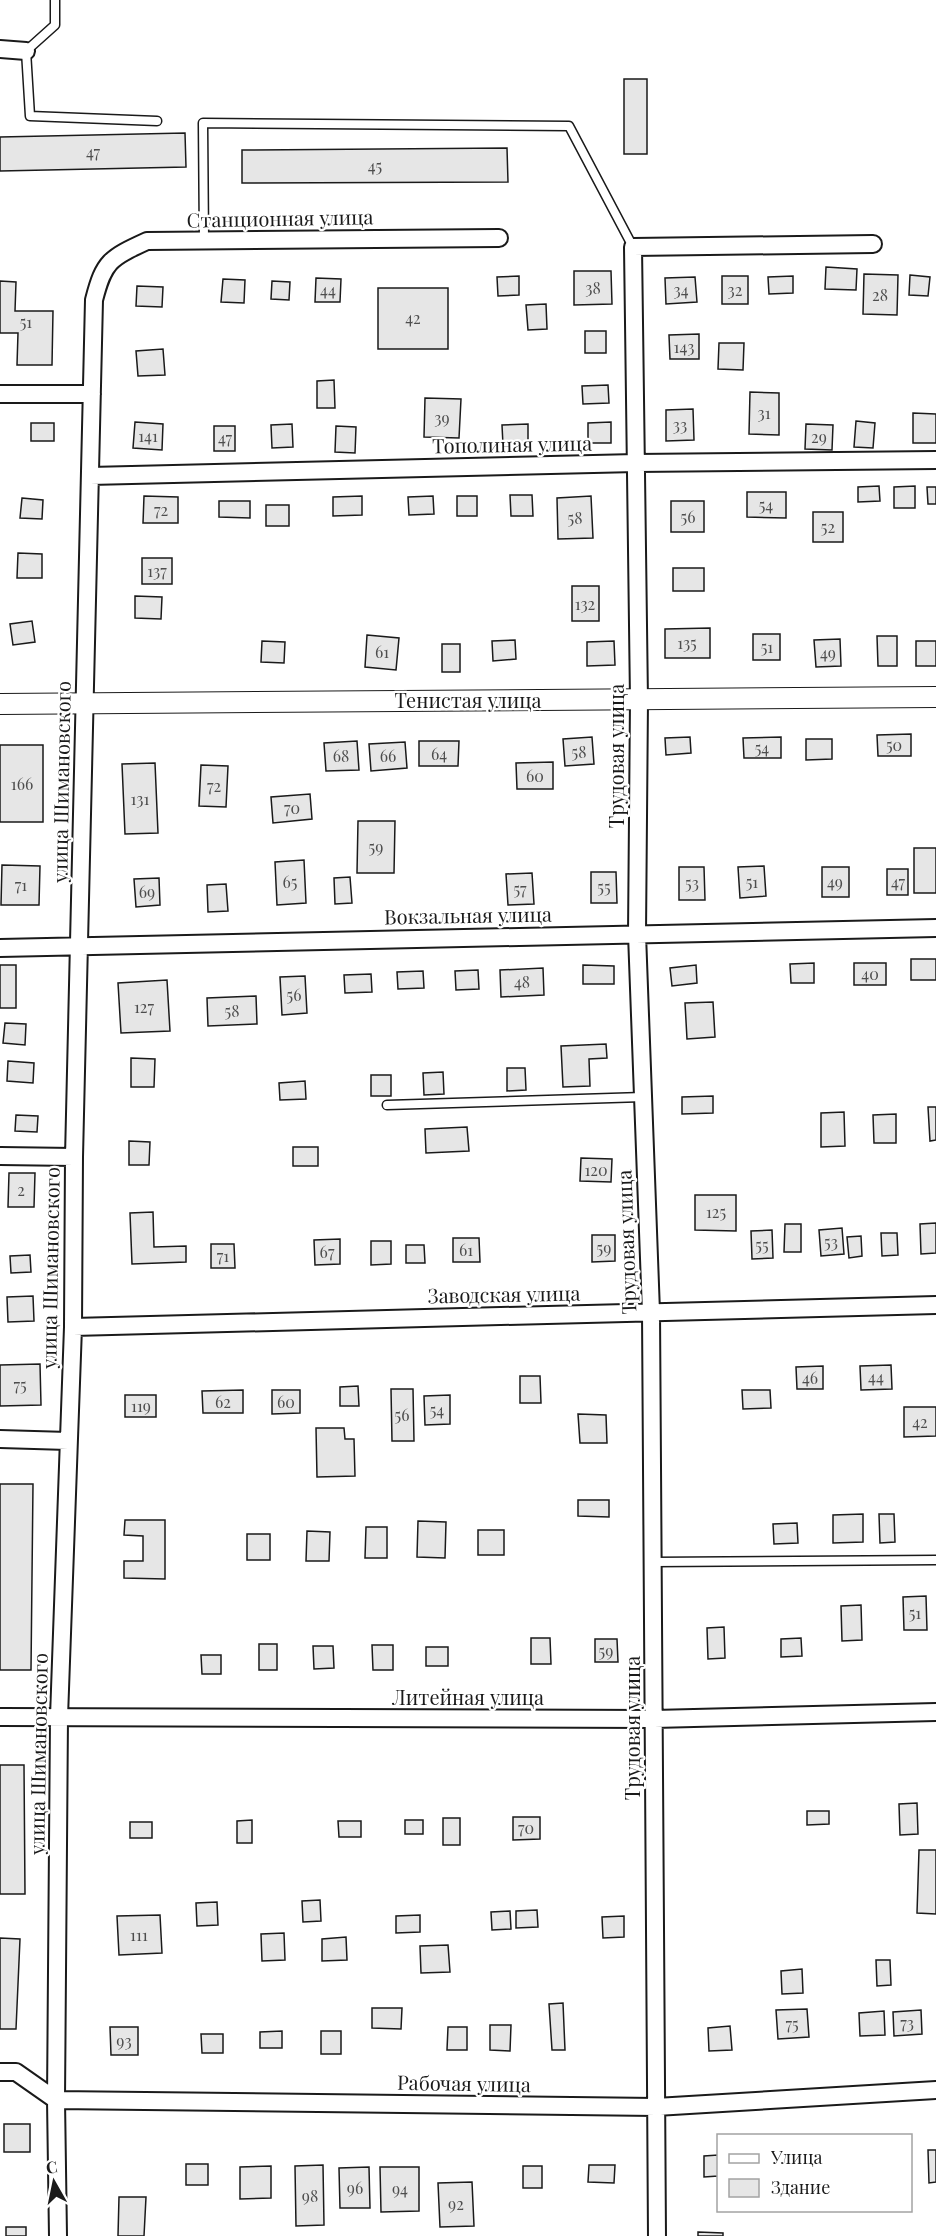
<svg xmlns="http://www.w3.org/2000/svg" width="936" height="2236" viewBox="0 0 936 2236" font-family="'Playfair Display',serif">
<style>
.building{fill:#e6e6e6;stroke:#1a1a1a;stroke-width:1.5}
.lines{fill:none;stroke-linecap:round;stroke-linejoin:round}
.service-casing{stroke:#1a1a1a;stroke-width:11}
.minor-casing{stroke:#1a1a1a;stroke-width:20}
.tertiary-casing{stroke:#1a1a1a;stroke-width:22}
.service{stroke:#fff;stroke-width:8}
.minor{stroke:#fff;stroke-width:16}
.tertiary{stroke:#fff;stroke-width:20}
.labels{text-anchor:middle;stroke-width:4.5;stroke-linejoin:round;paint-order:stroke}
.number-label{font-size:16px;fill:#4d4d4d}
.street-label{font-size:20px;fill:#1a1a1a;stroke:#fff}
</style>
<rect width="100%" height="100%" fill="#fff"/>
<path class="building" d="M624,79H647V154H624Z
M185,133L186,167L0,171V137Z
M507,148L508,182L242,183V150Z
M826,267L857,269L856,290L825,289Z
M574,271H611L612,304L574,305Z
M864,274L898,275L897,315L863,314Z
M910,275L930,277L928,296L909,295Z
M519,276V295L498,296L497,277Z
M722,276H748V304H722Z
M793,276V293L769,294L768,277Z
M695,277L697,302L666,304L665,278Z
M316,278L341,279L340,302H315Z
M223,279L245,280L244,303L221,302Z
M0,281L16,282L15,311H53L52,365H17L18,333H0Z
M272,281L290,282L289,300L271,299Z
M137,286L163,287L162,307L136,306Z
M378,288H448V349H378Z
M546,304L547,329L528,330L526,305Z
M585,331H606V353H585Z
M699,334V359H670L669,335Z
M719,343H744L743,370L718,369Z
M163,349L165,375L138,376L136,351Z
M334,380L335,408H317V381Z
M608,385L609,403L583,404L582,386Z
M750,392L779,393V435L749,434Z
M425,398L461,399L459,438L424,437Z
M693,409L694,440L666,441V410Z
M913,413L936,414V443H913Z
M856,421L875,423L873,448L854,447Z
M135,422L163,424L162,450L133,448Z
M611,422V443H588V423Z
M31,423H54V441H31Z
M292,424L293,447L272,448L271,425Z
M528,424V444L503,445L502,425Z
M806,424L833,425L832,450L805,449Z
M214,426H235V451H214Z
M336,426L356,427L355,453L335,452Z
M879,486L880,501L858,502V487Z
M915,486V508H894V487Z
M927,487H936V504H928Z
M747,492H786V518L747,517Z
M510,495H532L533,516H511Z
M144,496L178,497V523H143Z
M362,496V515L333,516V497Z
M433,496L434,514L409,515L408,497Z
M457,496H477V516H457Z
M591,496L593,538L558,539L557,498Z
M22,498L43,500L42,519L20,518Z
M219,501H250V518L219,517Z
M671,501H704V532H671Z
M266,505H289V526H266Z
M813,512H843V542H813Z
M18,553L42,554V578H17Z
M142,558H172V584H142Z
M673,568H704V591H673Z
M572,586H599V621H572Z
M135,596L162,597L161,619L135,618Z
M32,621L35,642L13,645L10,624Z
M710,628V658H665V629Z
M753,634H780V660H753Z
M367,635L399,638L396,670L365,667Z
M877,636H897V666H878Z
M840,639L841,666L816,667L814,640Z
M515,640L516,659L493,661L492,641Z
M262,641L285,642L284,663L261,662Z
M614,641L615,665L587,666V642Z
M916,641H936V666H916Z
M442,644H460V672H442Z
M911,734V756H878L877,735Z
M592,737L594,764L565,766L563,739Z
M690,737L691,753L666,755L665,738Z
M781,737V758H744L743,738Z
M806,739H832V759L806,760Z
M357,741L359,770L326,771L324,743Z
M419,741H459L458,766H419Z
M405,742L407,768L371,771L369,744Z
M0,745H43V822H0Z
M553,762V789H517L516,763Z
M155,763L158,833L125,834L122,764Z
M201,765L228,766L226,807L199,806Z
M310,794L312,819L273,823L271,797Z
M358,821H395L394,873H357Z
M914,848H936V893H914Z
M304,860L306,903L277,905L275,862Z
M2,865L40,866L39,905H1Z
M764,866L766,896L740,898L738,867Z
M679,867H704L705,900H679Z
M822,867H849V897H822Z
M887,869H908V895H887Z
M591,872H616L617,903H591Z
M532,873L534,904L508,905L506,874Z
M350,877L352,903L335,904L334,878Z
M159,878L160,905L136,907L134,879Z
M226,884L228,911L208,912L207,885Z
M911,959H936V980H911Z
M814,963V983H791L790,964Z
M854,963H886V985H854Z
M0,965H16V1008H0Z
M583,965L614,966V984H583Z
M696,965L697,983L672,986L670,968Z
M543,968L544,995L501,997L500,970Z
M478,970L479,989L456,990L455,971Z
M423,971L424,988L398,989L397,972Z
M371,974L372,992L345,993L344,975Z
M305,976L307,1013L282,1015L280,977Z
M167,980L170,1031L121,1033L118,983Z
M256,996L257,1024L208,1026L207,998Z
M713,1002L715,1037L687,1039L685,1003Z
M5,1023L26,1024L25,1045L3,1043Z
M606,1044L607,1058L589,1059L590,1086L563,1087L561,1046Z
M131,1058L155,1059L154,1087H131Z
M8,1061L34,1063L33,1083L7,1081Z
M507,1068H525L526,1090L507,1091Z
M443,1072L444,1094L424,1095L423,1073Z
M371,1075H391V1096H371Z
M305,1081L306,1099L280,1100L279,1083Z
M713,1096V1113L682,1114V1097Z
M928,1107H936V1140L930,1141Z
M844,1112L845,1146L821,1147V1113Z
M896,1114V1143H874L873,1115Z
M16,1115L38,1116L37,1132L15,1131Z
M467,1127L469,1151L426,1153L425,1129Z
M129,1141L150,1142L149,1165H129Z
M293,1147H318V1166H293Z
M581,1158L612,1159L611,1182L580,1181Z
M9,1173H35L34,1207H8Z
M695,1195H736V1231L695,1230Z
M153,1212L154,1247L186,1246V1262L132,1264L130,1213Z
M936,1223V1253L921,1254L920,1224Z
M785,1224H801V1252H784Z
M842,1228L844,1254L821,1256L819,1230Z
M772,1230L773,1258L752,1259L751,1231Z
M881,1233H897L898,1255L882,1256Z
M592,1235H615V1261L592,1262Z
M861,1236L862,1256L849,1258L847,1237Z
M453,1238H479L480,1262H453Z
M340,1239V1264L315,1265L314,1240Z
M371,1241H391V1264L371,1265Z
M211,1244H234L235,1268H211Z
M406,1245H424L425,1263H406Z
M30,1255L31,1272L11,1273L10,1256Z
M33,1296L34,1321L8,1322L7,1297Z
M40,1364L41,1405L0,1406V1365Z
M891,1365L892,1389L861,1390L860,1366Z
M823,1366V1389H797L796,1367Z
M520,1376H540L541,1403H520Z
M358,1386L359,1406H340V1387Z
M391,1389H413L414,1441H392Z
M243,1390V1413H203L202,1391Z
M272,1390H300V1413L272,1414Z
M742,1390H770L771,1408L743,1409Z
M125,1395H156V1417H125Z
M450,1395V1424L425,1425L424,1396Z
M904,1407H936V1436L904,1437Z
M578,1414L606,1415L607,1443H580Z
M316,1428H344L345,1439H354L355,1476L317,1477Z
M0,1484H33L31,1670H0Z
M578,1500H609V1517L578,1516Z
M863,1514V1542L833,1543V1515Z
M879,1514H894L895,1542L880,1543Z
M125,1520H165V1579L124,1578V1561H143V1536L124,1535Z
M418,1521L446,1522L445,1558L417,1557Z
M797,1523L798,1543L774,1544L773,1524Z
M366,1527H387V1558H365Z
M478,1530H504V1555H478Z
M307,1531L330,1532L329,1561H306Z
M247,1534H270V1560H247Z
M926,1596L927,1630H904L903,1597Z
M861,1605L862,1640L842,1641L841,1606Z
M724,1627L725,1658L708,1659L707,1628Z
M531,1638H550L551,1664H531Z
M801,1638L802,1656L781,1657V1639Z
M595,1639H617L618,1662H595Z
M259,1644H277V1670H259Z
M372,1645H393V1670H373Z
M313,1646H333L334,1668L314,1669Z
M426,1647H448V1666H426Z
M201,1655H221V1674H202Z
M0,1765H24L25,1894H0Z
M917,1803L918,1834L900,1835L899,1804Z
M807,1811H829V1824L807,1825Z
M513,1817H540V1839L513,1840Z
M443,1818H460V1845H443Z
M252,1820V1843H237V1821Z
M405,1820H423V1834H405Z
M338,1821H361V1837H339Z
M130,1822H152V1838H130Z
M919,1850H936V1914L917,1913Z
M320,1900L321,1921L303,1922L302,1901Z
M217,1902L218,1925L197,1926L196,1903Z
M537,1910L538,1927L516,1928V1911Z
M510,1911L511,1929L492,1930L491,1912Z
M160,1915L162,1953L119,1955L117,1916Z
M420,1915V1932L396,1933V1916Z
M624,1916V1937L603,1938L602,1917Z
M284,1933L285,1960L262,1961L261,1934Z
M346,1937L347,1960L322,1961V1939Z
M0,1938L20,1939L16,2029H0Z
M448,1945L450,1972L421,1973L420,1946Z
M876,1960H890L891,1985L877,1986Z
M802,1969L803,1993L782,1994L781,1971Z
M563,2003L565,2050H552L549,2004Z
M372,2008H402L401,2029L372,2028Z
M807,2009L809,2037L778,2039L776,2010Z
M921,2010L922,2034L894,2036L893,2012Z
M884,2011L885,2035L860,2036L859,2013Z
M490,2025H511L510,2051L490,2050Z
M730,2026L732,2050L709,2051L708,2028Z
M110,2027H138V2055H111Z
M448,2027H467V2050H447Z
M282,2031V2048H260V2032Z
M321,2031H341V2054H321Z
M201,2034H223V2053H202Z
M4,2124H30V2152H4Z
M928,2150H936V2182L929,2183Z
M718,2155V2176L704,2177V2156Z
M186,2164H208V2185H186Z
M323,2165L324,2225L296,2226L295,2166Z
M589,2165H615L614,2183L588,2182Z
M271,2166V2198L240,2199V2167Z
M523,2166H542V2188H523Z
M369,2167L370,2208H340L339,2168Z
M380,2167H419V2211L381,2212Z
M472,2182L474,2226L440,2227L438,2183Z
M119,2197H146L144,2236H118Z
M6,2227H26V2236H6Z
M698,2232L723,2233V2236H698Z"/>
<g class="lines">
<g class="service-casing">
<path id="service" d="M55,0V25L26,51L30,116L157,121
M204,241L203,123L569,126L633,247
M387,1105L643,1097
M653,1562L936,1560"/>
</g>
<g class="minor-casing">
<path id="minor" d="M0,49L26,51
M0,394H92
M90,476L636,463L936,460
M0,948L936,928
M0,1156L74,1157
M73,1327L936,1305
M0,1439L68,1441
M0,1717L654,1719L936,1712
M0,2072H16L56,2100L656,2107L936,2090
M58,2236L56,2100L59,1717L73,1327L74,1157L94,300C104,261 110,258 147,241L499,238
M657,2236L651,1312L637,934L639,700L633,247L873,244"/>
</g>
<g class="tertiary-casing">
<path id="tertiary" d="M0,704L936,697"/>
</g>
<use href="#service" class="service"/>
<use href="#minor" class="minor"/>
<use href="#tertiary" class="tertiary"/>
</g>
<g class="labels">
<g class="number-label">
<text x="93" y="158">47</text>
<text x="375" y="172">45</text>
<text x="593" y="294">38</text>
<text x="328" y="296">44</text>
<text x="681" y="296">34</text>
<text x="735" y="296">32</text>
<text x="880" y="301">28</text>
<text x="413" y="324">42</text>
<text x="26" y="328">51</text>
<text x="684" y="353">143</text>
<text x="764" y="419">31</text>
<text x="442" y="424">39</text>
<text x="680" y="431">33</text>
<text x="148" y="442">141</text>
<text x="819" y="443">29</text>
<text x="225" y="444">47</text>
<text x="766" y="511">54</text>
<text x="161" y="516">72</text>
<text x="688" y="523">56</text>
<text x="575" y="524">58</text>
<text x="828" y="533">52</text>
<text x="157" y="577">137</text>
<text x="585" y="610">132</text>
<text x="687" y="649">135</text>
<text x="767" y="653">51</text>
<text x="382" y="658">61</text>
<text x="828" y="659">49</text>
<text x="894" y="751">50</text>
<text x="762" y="754">54</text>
<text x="579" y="758">58</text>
<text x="439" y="760">64</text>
<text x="341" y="762">68</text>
<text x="388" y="762">66</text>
<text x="535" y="782">60</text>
<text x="22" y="790">166</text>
<text x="214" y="792">72</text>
<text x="140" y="805">131</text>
<text x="292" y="814">70</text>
<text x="376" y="853">59</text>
<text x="290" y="888">65</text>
<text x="752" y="888">51</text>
<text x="835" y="888">49</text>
<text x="898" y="888">47</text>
<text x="692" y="889">53</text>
<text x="21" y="891">71</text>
<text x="604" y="893">55</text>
<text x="520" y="895">57</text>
<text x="147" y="898">69</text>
<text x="870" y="980">40</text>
<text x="522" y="988">48</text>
<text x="294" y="1001">56</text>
<text x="144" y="1013">127</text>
<text x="232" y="1017">58</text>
<text x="596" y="1176">120</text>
<text x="21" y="1196">2</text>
<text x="716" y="1218">125</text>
<text x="831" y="1248">53</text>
<text x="762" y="1251">55</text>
<text x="604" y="1254">59</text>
<text x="466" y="1256">61</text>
<text x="327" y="1258">67</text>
<text x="223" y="1262">71</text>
<text x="876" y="1383">44</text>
<text x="810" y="1384">46</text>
<text x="20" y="1391">75</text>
<text x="223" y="1408">62</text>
<text x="286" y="1408">60</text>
<text x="141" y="1412">119</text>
<text x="437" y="1416">54</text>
<text x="402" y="1421">56</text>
<text x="920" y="1428">42</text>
<text x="915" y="1619">51</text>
<text x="606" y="1657">59</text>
<text x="526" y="1834">70</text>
<text x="139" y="1941">111</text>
<text x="907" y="2029">73</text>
<text x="792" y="2030">75</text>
<text x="124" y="2047">93</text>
<text x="355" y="2194">96</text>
<text x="400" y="2195">94</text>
<text x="310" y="2202">98</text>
<text x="456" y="2210">92</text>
</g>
<g class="street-label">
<text transform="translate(280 219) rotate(-1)" y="7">Станционная улица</text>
<text transform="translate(512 445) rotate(-1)" y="7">Тополиная улица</text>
<text x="468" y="708">Тенистая улица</text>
<text transform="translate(617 756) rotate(-90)" y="7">Трудовая улица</text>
<text transform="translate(62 782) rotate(-89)" y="7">улица Шимановского</text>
<text transform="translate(468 916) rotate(-1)" y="7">Вокзальная улица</text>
<text transform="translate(627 1242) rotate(-92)" y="7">Трудовая улица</text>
<text transform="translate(51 1268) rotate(-89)" y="7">улица Шимановского</text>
<text transform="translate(504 1295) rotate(-1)" y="7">Заводская улица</text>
<text x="468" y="1705">Литейная улица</text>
<text transform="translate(633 1728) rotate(-90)" y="7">Трудовая улица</text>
<text transform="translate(39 1754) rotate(-89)" y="7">улица Шимановского</text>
<text transform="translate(464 2084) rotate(1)" y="7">Рабочая улица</text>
</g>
</g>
<rect x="717" y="2134" width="195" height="78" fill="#ffffff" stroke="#a3a3a3" stroke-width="1.5"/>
<rect x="729" y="2154" width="30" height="9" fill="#ffffff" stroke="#a3a3a3" stroke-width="1.5"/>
<text x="771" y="2164" font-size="18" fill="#1a1a1a">Улица</text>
<rect x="729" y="2179" width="30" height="18" fill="#e6e6e6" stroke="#a3a3a3" stroke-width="1.5"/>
<text x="771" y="2194" font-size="18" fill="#1a1a1a">Здание</text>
<g transform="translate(54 2182) rotate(351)" stroke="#ffffff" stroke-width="4.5" paint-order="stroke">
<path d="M0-4.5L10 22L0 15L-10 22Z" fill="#1a1a1a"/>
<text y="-9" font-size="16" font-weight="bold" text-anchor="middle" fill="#1a1a1a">С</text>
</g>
</svg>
